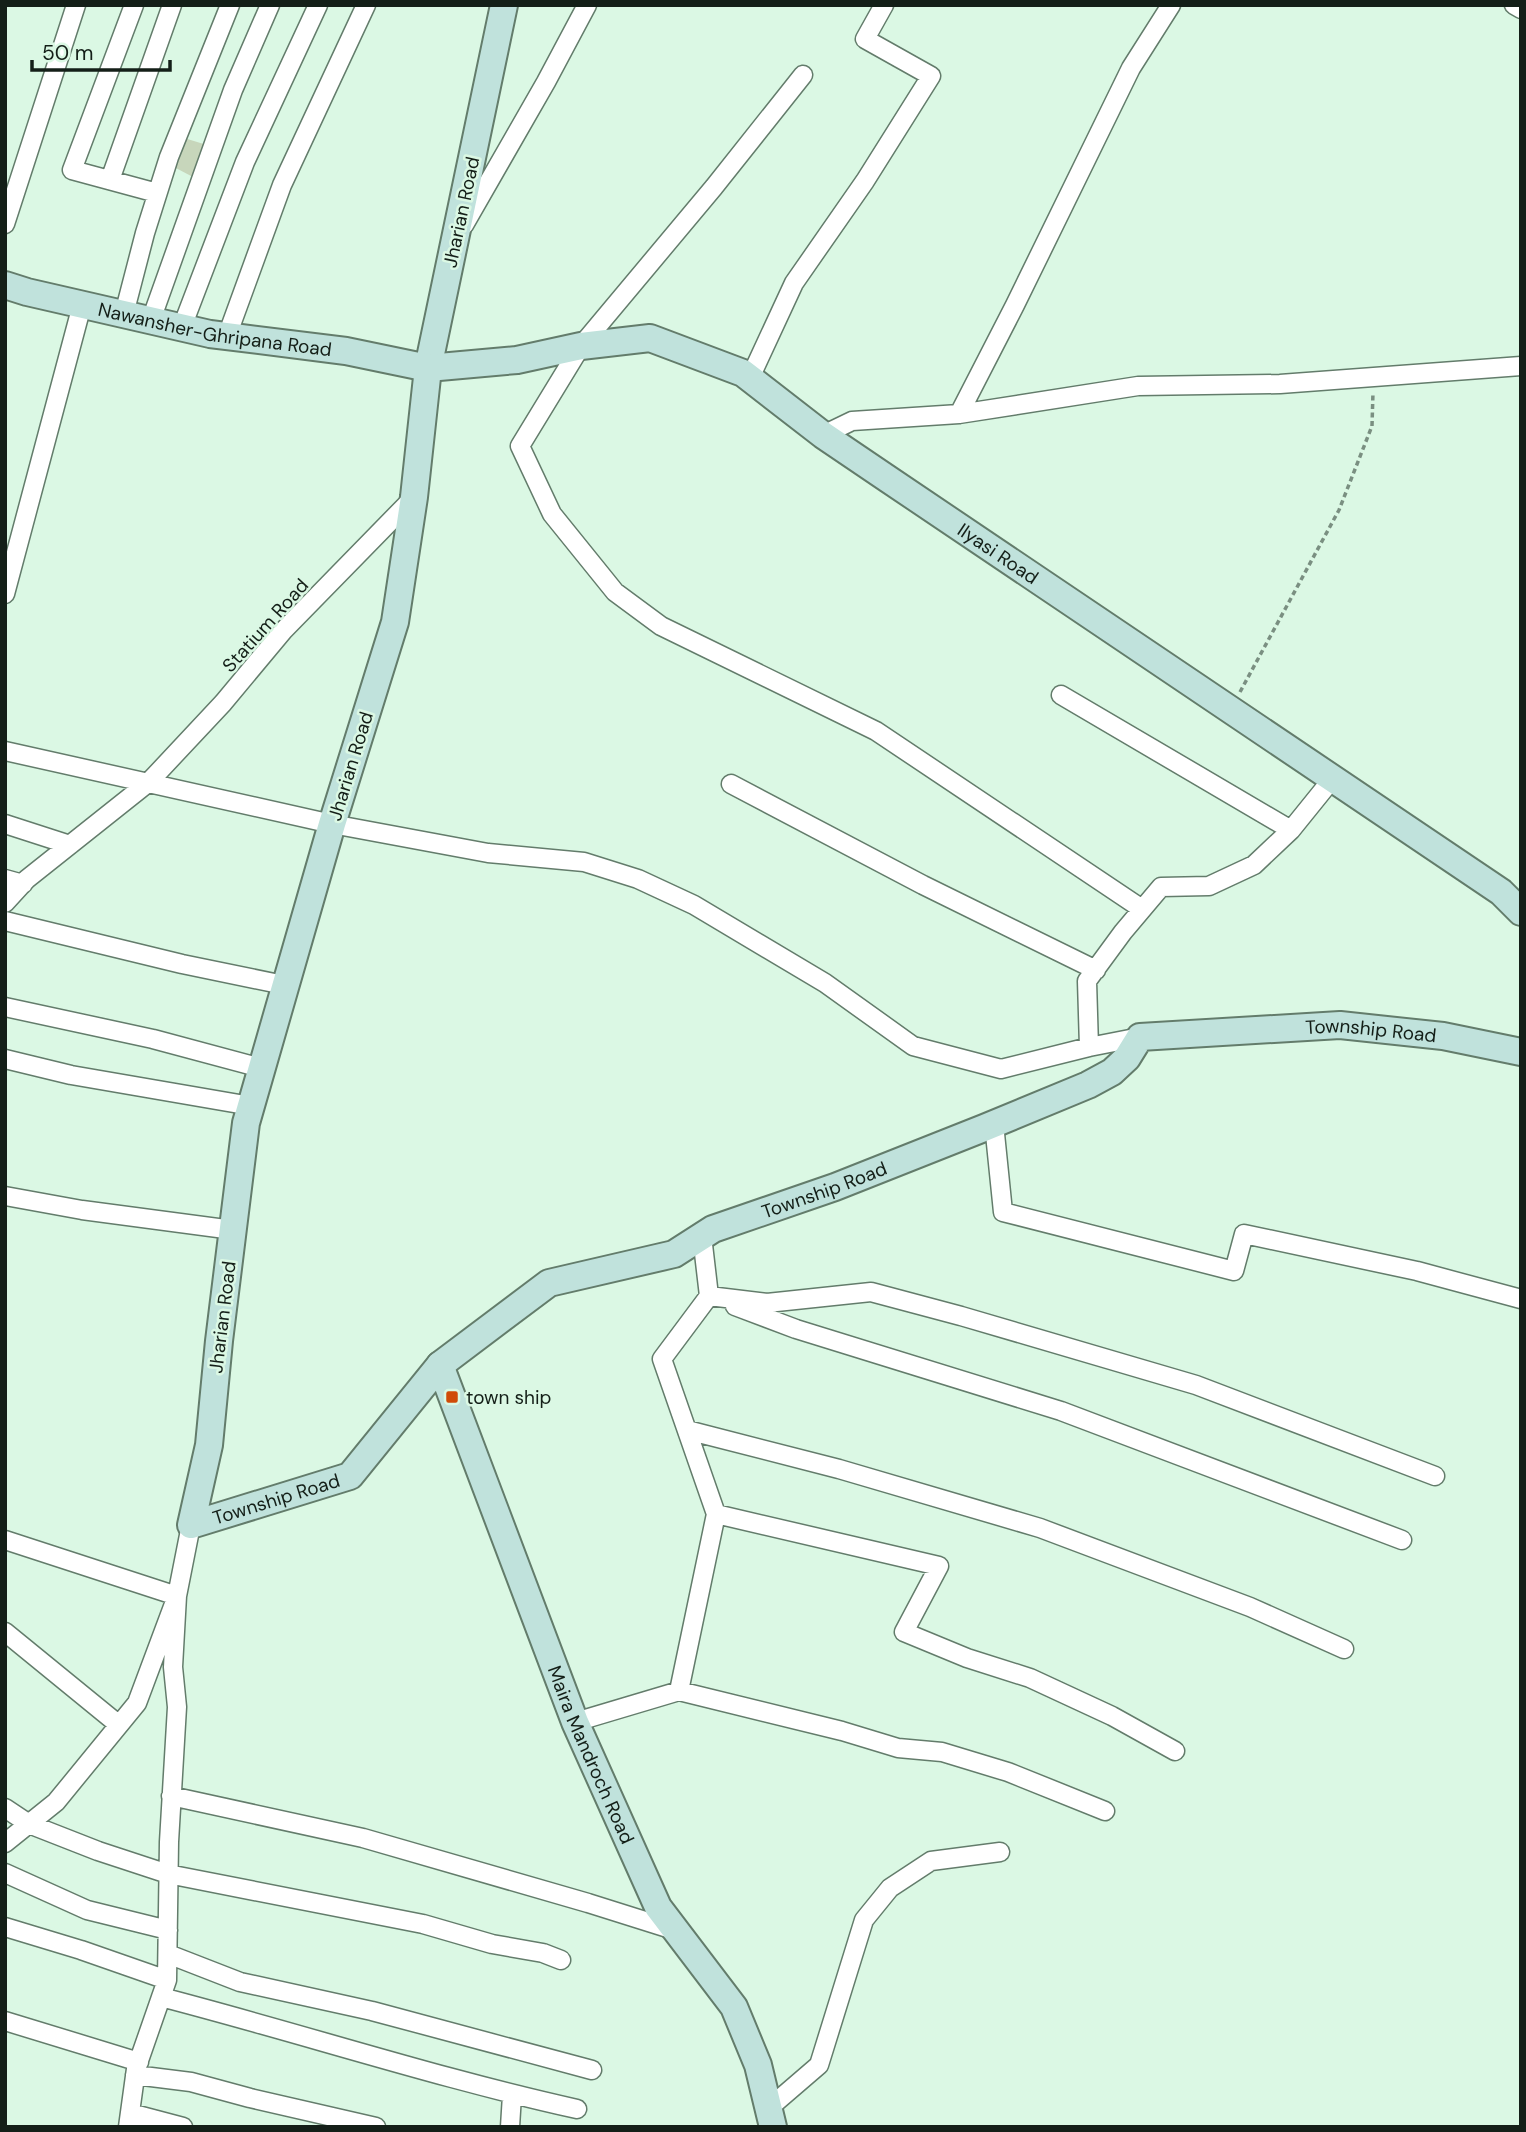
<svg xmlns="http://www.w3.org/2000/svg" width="1526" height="2132" viewBox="0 0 1526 2132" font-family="'DM Sans',sans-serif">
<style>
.building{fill:#c7d6bb}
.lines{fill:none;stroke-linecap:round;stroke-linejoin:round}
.street-casing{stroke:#637c6b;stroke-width:21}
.secondary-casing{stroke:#637c6b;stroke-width:30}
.path{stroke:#7a8f81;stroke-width:3.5;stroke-dasharray:5 3.5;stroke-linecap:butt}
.street{stroke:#fff;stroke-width:18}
.secondary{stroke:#c0e2dc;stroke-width:26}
.poi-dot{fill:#d04b08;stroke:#dbf8e4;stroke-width:2.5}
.labels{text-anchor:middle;stroke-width:5;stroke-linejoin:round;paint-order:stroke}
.street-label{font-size:19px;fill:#141f18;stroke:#dbf8e4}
.poi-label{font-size:19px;fill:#141f18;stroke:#dbf8e4;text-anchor:start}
</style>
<rect width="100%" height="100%" fill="#dbf8e4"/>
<path class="building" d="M184,138L207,145L193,177L172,166Z"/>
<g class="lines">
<g class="street-casing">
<path id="street" d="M134,5L72,170L157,193
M1514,5L1521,9
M803,75L714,187L581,346L520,446L552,514L615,592L661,626L876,731L1142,909
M110,180L172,5
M5,224L76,5
M464,225L546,82L587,5
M124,314L145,233L169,157L230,5
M151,320L233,90L270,5
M182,327L245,162L318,5
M227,336L282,185L366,5
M750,378L794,283L865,181L931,76L865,39L884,5
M959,414L1015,305L1131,68L1171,5
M823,435L852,421L959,414L1138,386L1280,384L1521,366
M5,594L82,305
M1061,695L1291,830
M5,751L332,824L488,853L584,862L638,879L694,905L825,983L913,1046L1001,1069L1089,1047L1140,1037
M731,784L923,885L1096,970
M5,824L70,845
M5,879L23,884
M5,903L27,879L149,782L223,703L283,631L414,497
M5,921L182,964L284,985
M5,1007L153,1039L261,1068
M1089,1047L1087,981L1123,932L1161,887L1209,886L1254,865L1291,830L1333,778
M5,1059L71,1075L251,1106
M994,1124L1003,1212L1234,1271L1244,1234L1417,1271L1521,1299
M5,1196L82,1210L233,1230
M709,1296L767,1303L871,1292L961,1316L1196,1385L1435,1476
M735,1306L796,1329L1061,1411L1402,1540
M687,1430L839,1469L1040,1528L1250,1607L1344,1649
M716,1514L939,1566L904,1632L967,1658L1030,1678L1112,1716L1175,1751
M5,1540L177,1596L137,1703L56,1802L5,1843
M5,1632L119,1725
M679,1691L842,1731L898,1748L942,1752L1008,1772L1105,1811
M575,1722L679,1691L716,1514L662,1359L709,1296L702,1236
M171,1796L363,1838L588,1903L677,1931
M5,1808L29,1824L98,1851L168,1874L423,1924L492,1944L543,1953L561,1960
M5,1873L87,1910L168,1930
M5,1927L81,1950L167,1980
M168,1954L240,1982L372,2011L592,2070
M161,1997C300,2033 437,2078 577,2109
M5,2021L139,2062
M135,2075L191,2082L250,2098L376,2127
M769,2108L819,2065L864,1920L890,1888L931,1861L1000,1852
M130,2113L183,2127
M128,2127L136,2069L167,1980L169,1842L177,1707L173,1667L177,1596L191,1525
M510,2127L512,2095"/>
</g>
<g class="secondary-casing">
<g id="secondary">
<path id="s1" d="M504,5L428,368L414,497L395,622L332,824L246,1123L219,1341L209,1445L191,1525L350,1476L440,1365L549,1283L674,1254L713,1229L835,1187L984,1128L1088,1085L1112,1072L1127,1058L1140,1037L1340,1025L1443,1036L1521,1052"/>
<path id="s2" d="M5,285L27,292L210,334L346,351L428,368L517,360L581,346L650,338L743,373L823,435L888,479L1501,892L1521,912"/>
<path id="s3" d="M440,1365L575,1722L658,1907L734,2007L758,2065L773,2127"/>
</g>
</g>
<path class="path" d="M1240,692L1339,510L1372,426L1373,392"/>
<use href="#street" class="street"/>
<use href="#secondary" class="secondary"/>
</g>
<rect class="poi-dot" x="445" y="1390" width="14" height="14" rx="3.5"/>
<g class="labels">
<g class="street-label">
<text transform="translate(461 212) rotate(-78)" y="7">Jharian Road</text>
<text dy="7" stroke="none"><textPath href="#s2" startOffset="215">Nawansher-Ghripana Road</textPath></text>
<text dy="7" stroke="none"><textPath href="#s2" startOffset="1068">Ilyasi Road</textPath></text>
<text transform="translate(265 625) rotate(-48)" y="7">Statium Road</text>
<text transform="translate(350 766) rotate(-73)" y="7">Jharian Road</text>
<text dy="7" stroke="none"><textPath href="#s1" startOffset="2882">Township Road</textPath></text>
<text dy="7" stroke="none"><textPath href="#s1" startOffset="2294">Township Road</textPath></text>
<text transform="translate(222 1317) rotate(-83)" y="7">Jharian Road</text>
<text dy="7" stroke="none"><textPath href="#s1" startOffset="1645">Township Road</textPath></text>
<text dy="7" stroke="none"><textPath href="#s3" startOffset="418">Maira Mandroch Road</textPath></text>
</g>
<g class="poi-label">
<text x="466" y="1404">town ship</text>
</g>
</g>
<rect width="1526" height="2132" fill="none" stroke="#141f18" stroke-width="14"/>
<path d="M32 60v10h138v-10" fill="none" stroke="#141f18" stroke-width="3.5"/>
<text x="42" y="60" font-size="21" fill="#141f18" stroke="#dbf8e4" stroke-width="5" paint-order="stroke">50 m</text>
</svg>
